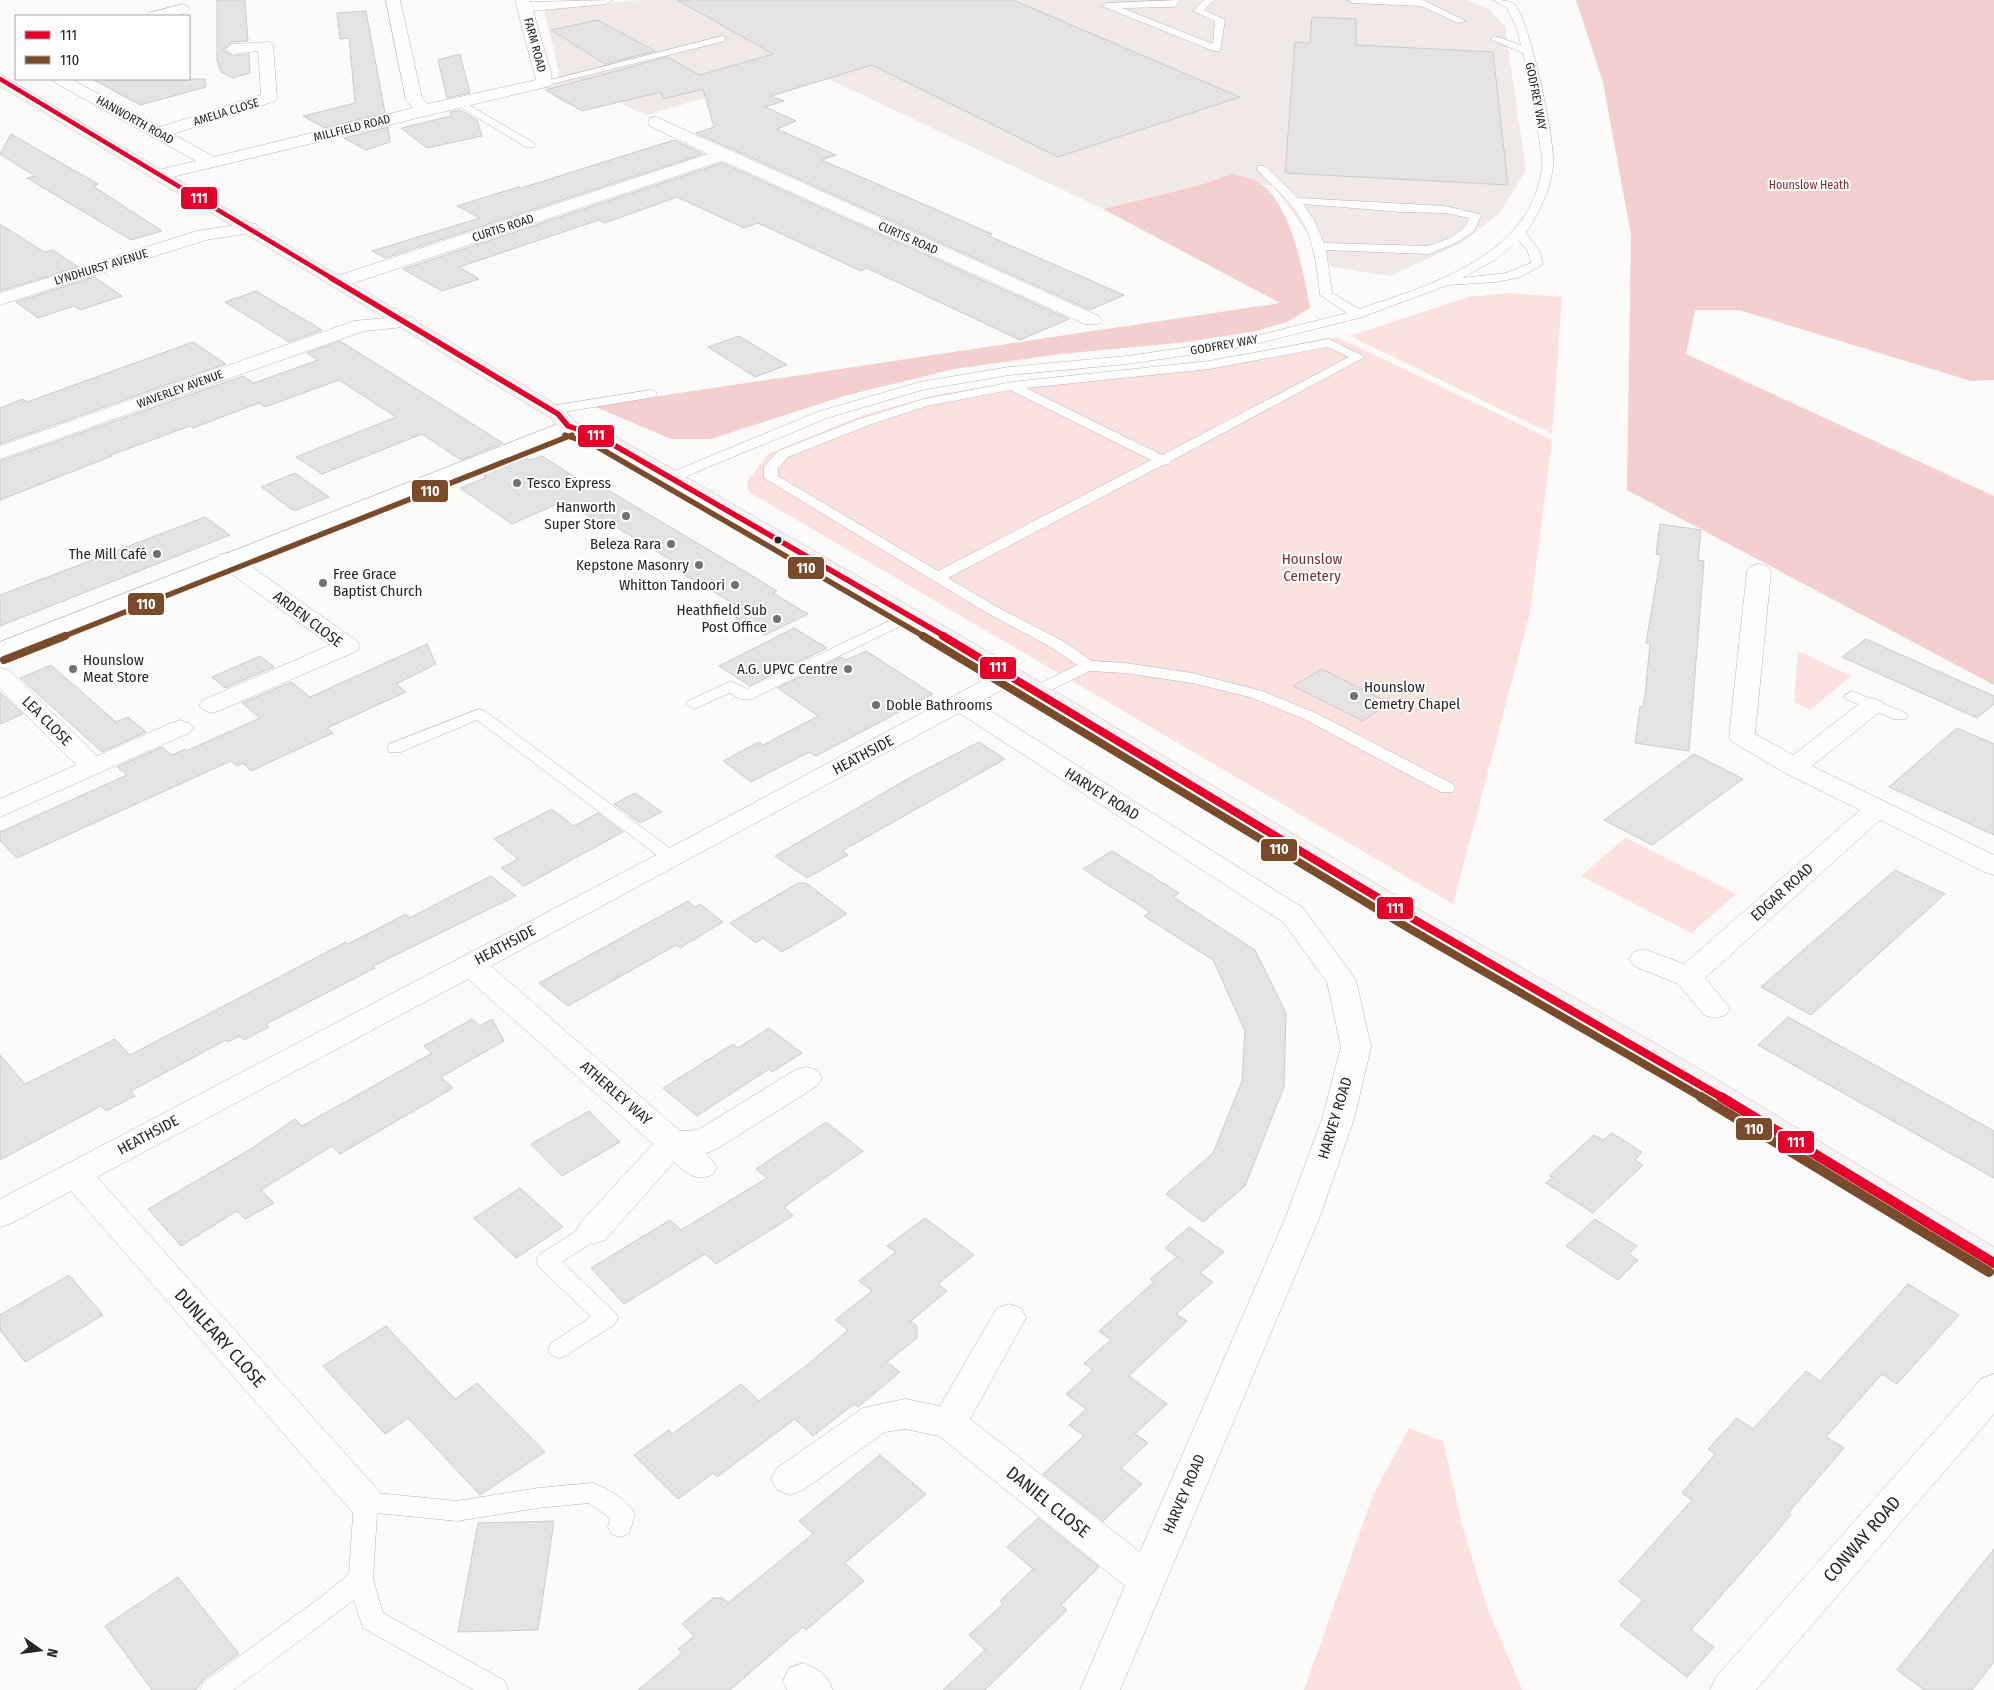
<svg xmlns="http://www.w3.org/2000/svg" width="1994" height="1690" viewBox="0 0 1994 1690" font-family="'Fira Sans Condensed',sans-serif">
<style>
.built{fill:#f1e9e8}
.green{fill:#fbe1df}
.forest{fill:#f3d0cf}
.building{fill:#e4e2e2;stroke:#cdcbcb}
.lines{fill:none;stroke-linecap:round;stroke-linejoin:round}
.service-casing{stroke:#b8b7b6;stroke-width:1}
.minor-casing{stroke:#b8b7b6;stroke-width:1}
.tertiary-casing{stroke:#b8b7b6;stroke-width:1}
.primary-casing{stroke:#c9c0bf;stroke-width:1}
.service{fill:#fffefe;fill-rule:evenodd}
.minor{fill:#fffefe;fill-rule:evenodd}
.tertiary{fill:#fffefe;fill-rule:evenodd}
.primary{fill:#f8f3f3;fill-rule:evenodd}
.bus-1-far3-casing{stroke:#fff;stroke-width:7}
.bus-1-far2-casing{stroke:#fff;stroke-width:9}
.bus-1-far1-casing{stroke:#fff;stroke-width:11}
.bus-1-casing{stroke:#fff;stroke-width:14}
.bus-2-far2-casing{stroke:#fff;stroke-width:9}
.bus-2-far1-casing{stroke:#fff;stroke-width:11}
.bus-2-casing{stroke:#fff;stroke-width:14}
.bus-1-far3{stroke:#e4002b;stroke-width:4.5}
.bus-1-far2{stroke:#e4002b;stroke-width:5.5}
.bus-1-far1{stroke:#e4002b;stroke-width:8}
.bus-1{stroke:#e4002b;stroke-width:10}
.bus-2-far2{stroke:#7a4b2a;stroke-width:5.5}
.bus-2-far1{stroke:#7a4b2a;stroke-width:8}
.bus-2{stroke:#7a4b2a;stroke-width:10}
.poi-dot{fill:#727070;stroke:#fff;stroke-width:2}
.bus-dot{fill:#272525;stroke:#fff;stroke-width:2}
.labels{text-anchor:middle;stroke-width:4;stroke-linejoin:round;paint-order:stroke}
.far-street-label{font-size:12px;fill:#272525;stroke:#fff}
.far-park-label{font-size:12px;fill:#7b3133;stroke:#fff}
.poi-label{font-size:15px;fill:#272525;stroke:#fff;text-anchor:end}
.park-label{font-size:15px;fill:#7b3133;stroke:#fff}
.street-label{font-size:15px;fill:#272525;stroke:#fff}
.near-street-label{font-size:18px;fill:#272525;stroke:#fff}
.line-badge{stroke:#fff;stroke-width:2}
.badge-label{font-size:14px;text-anchor:middle;font-weight:bold;fill:#fff}
</style>
<rect width="100%" height="100%" fill="#fdfbfa"/>
<path class="built" d="M640,0H1467L1490,10L1505,26L1526,171L1500,213L1463,242L1391,276L1332,267L1274,187L1232,174L1200,185L1103,209L782,57L806,69L646,115L617,102L567,104L540,88L555,85L559,72L544,10Z"/>
<path class="green" d="M1508,293L1562,297L1552,434L1350,336L1468,297Z
M1337,337L1552,440L1530,612L1453,904L749,492L747,482L768,454L861,416L939,394L1052,377L1131,371L1220,360Z
M1798,651L1851,676L1810,710L1794,702Z
M1626,837V838L1736,894L1691,933L1581,876Z
M1409,1428L1443,1441L1462,1525L1487,1607L1522,1690H1304L1373,1495Z"/>
<path class="forest" d="M1576,0H1994V380L1971,381L1739,310H1695L1686,354L1994,496V685L1627,490L1631,235L1603,82Z
M1232,174C1240,176 1251,178 1258,182C1290,200 1304,274 1310,308L1287,322L1256,331L1187,342L1061,354L954,369L844,396L711,439H671L593,406L1280,303L1103,209L1200,185Z"/>
<path class="building" d="M217,0H245L248,41L232,42L223,50L233,56L249,54L250,73L232,78L221,72L217,61Z
M677,0H1013L1240,97L1058,157L872,65L771,96L784,101L765,107L796,121L777,129L836,155L822,160L960,220L992,234L989,236L1124,295L1090,310L696,133L714,127L703,89L663,99L661,92L582,111L546,90L667,57L700,75L773,54Z
M366,11L385,113L325,128L303,116L355,103L349,38L340,39L337,13Z
M1312,17L1356,19V45L1493,52L1508,185L1285,173L1295,42L1310,43Z
M598,20L655,51L605,64L551,30Z
M460,54L470,93L447,98L438,60Z
M92,79H205L206,87L140,105Z
M460,110L477,120L482,136L427,148L401,128L451,116L450,112Z
M388,127L390,142L366,150L344,138Z
M11,134L98,184L93,186L162,231L131,240L27,178L35,176L0,154Z
M674,140L703,154L385,258L372,251L480,218L457,206L518,187L521,188Z
M722,163L1069,319L1020,340L867,268L861,271L758,223L744,228L677,197L605,223L599,220L459,267L479,279L442,291L403,269Z
M0,224L44,252L53,250L78,267L0,291Z
M94,277L122,296L80,310L74,306L38,318L16,302Z
M256,291L322,330L289,342L225,302Z
M739,336L787,365L755,377L708,347Z
M340,341L503,443L461,460L422,434L322,474L296,457L396,417L339,380L265,407L259,403L193,428L190,426L111,455L112,456L0,500V461L243,376L254,383L318,360L307,353Z
M193,342L226,364L0,444V408L23,399L27,402Z
M520,454L530,460L542,456L584,483L591,480L746,572L777,591L773,593L808,614L765,635L732,615L743,609L674,569L681,566L601,518L596,520L564,501L512,524L460,488L487,477L477,471Z
M295,473L329,497L294,511L261,487Z
M205,517L230,535L0,626V595Z
M1660,524L1701,530L1698,560L1704,561L1689,751L1635,743L1640,707H1643L1645,696L1650,644L1646,643L1661,555L1656,554Z
M794,628L827,648L750,686L719,666Z
M1866,639L1994,696V704L1977,718L1842,657Z
M427,644L436,664L396,684L406,692L327,728L333,733L251,771L243,763L237,766L231,761L17,858L0,841V832L127,775L117,767L162,747L172,755L185,749L186,751L260,718L242,703L291,682L310,697Z
M866,651L933,694L816,756L809,752L751,782L723,761L759,742L763,745L818,716L778,688L841,657L846,660Z
M260,656L274,667L225,688L212,677Z
M51,665L116,722L128,717L146,732L102,752L20,678Z
M1322,669L1389,703L1363,721L1293,686Z
M0,692L23,714L0,724Z
M1957,728L1994,744V835L1889,787Z
M979,742L1005,759L842,851L848,855L807,878L775,856L909,778Z
M1694,754L1743,779L1652,845L1604,820Z
M635,793L662,812L640,823L614,804Z
M552,809L574,826L598,813L623,832L524,886L501,868L518,859L494,839Z
M1112,851L1179,893L1173,897L1255,950L1286,1013L1284,1087L1245,1186L1203,1222L1166,1194L1213,1153L1242,1081L1245,1031L1213,960L1144,916L1150,912L1083,869Z
M1895,870L1945,894L1811,1015L1761,987Z
M491,876L516,896L373,966L375,968L266,1024L269,1027L244,1040L240,1036L228,1042L226,1040L131,1091L135,1096L106,1111L101,1106L0,1160V1055L25,1084L115,1039L130,1055L346,942L348,944L406,914L409,918Z
M798,883H806L847,914L782,952L763,938L756,943L730,923Z
M688,901L695,907L700,904L723,922L680,948L676,945L568,1006L539,983Z
M1788,1017L1994,1131V1178L1758,1045Z
M472,1019L480,1026L492,1019L504,1041L441,1077L453,1088L340,1154L332,1146L261,1190L274,1203L245,1219L237,1211L181,1246L148,1209L249,1150L295,1119L302,1126L432,1053L424,1046Z
M769,1028L802,1053L772,1072L769,1069L697,1116L663,1088L733,1044L738,1048Z
M589,1111L620,1142L562,1176L531,1144Z
M826,1122L863,1151L784,1207L793,1216L716,1264L705,1254L624,1304L591,1268L670,1220L681,1230L767,1178L756,1169Z
M1612,1133L1642,1152L1635,1160L1643,1165L1593,1213L1546,1183L1553,1177L1549,1176L1594,1135L1603,1140Z
M520,1188L563,1227L516,1258L474,1218Z
M925,1218L974,1255L938,1284L947,1291L911,1321L917,1326V1338L887,1362L900,1372L858,1407L854,1404L813,1436L795,1419L717,1477L713,1473L678,1499L634,1455L669,1430L672,1434L741,1384L759,1401L807,1365L848,1330L835,1320L872,1291L859,1281L896,1252L887,1246Z
M1595,1219L1637,1246L1629,1254L1638,1260L1618,1280L1566,1246Z
M1189,1227L1224,1252L1200,1273L1213,1282L1176,1314L1187,1321L1129,1376L1167,1404L1135,1434L1148,1443L1121,1468L1142,1484L1103,1521L1043,1474L1084,1436L1069,1425L1086,1409L1066,1394L1093,1370L1084,1363L1111,1340L1099,1331L1154,1282L1150,1279L1177,1257L1165,1248Z
M69,1275L103,1315L25,1362L0,1330V1315Z
M1908,1284L1959,1315L1897,1384L1882,1374L1826,1437L1844,1448L1789,1512L1791,1514L1770,1540L1691,1630L1714,1647L1687,1677L1620,1625L1643,1600L1619,1582L1692,1500L1682,1493L1715,1454L1708,1449L1737,1418L1753,1429L1806,1371L1820,1381Z
M386,1326L455,1399L477,1383L545,1452L480,1495L408,1418L385,1434L323,1366Z
M880,1455L926,1494L845,1563L864,1581L806,1630L803,1627L730,1690H638L682,1653L678,1649L694,1636L682,1624L713,1598H723L728,1603L813,1534L799,1521Z
M1038,1518L1099,1567L1061,1605L1067,1610L985,1690H943L985,1650L969,1635L1003,1604L1000,1601L1033,1569L1007,1547Z
M554,1521L538,1630L458,1632L478,1523Z
M1994,1549V1662L1972,1690H1924L1897,1670Z
M178,1577L239,1654L203,1680L196,1690H152L105,1626Z"/>
<g class="lines">
<g class="service-casing">
<path id="service" d="M1180,0L1176,6L1173,7L1122,8L1213,44L1215,21L1193,11L1204,0H1214L1204,10L1225,20L1220,51H1214L1102,6L1107,3Z
M1348,0H1423L1466,21L1458,23L1421,6L1353,3Z
M1493,0C1500,0 1510,0 1515,5C1530,21 1556,144 1553,167C1549,193 1540,211 1526,233L1540,252L1543,264L1521,277L1496,282L1448,285L1362,317L1244,347L1127,364L1009,375L922,390L827,418L675,481H665L663,478L665,475L817,412L920,382L1009,367L1127,356L1244,339L1347,313L1320,295C1313,229 1306,216 1257,170V166H1265L1298,198L1445,206L1479,214L1481,216L1474,231L1458,242L1429,254L1326,250L1332,293L1359,309C1431,285 1533,255 1542,166C1543,157 1540,147 1539,139C1535,110 1531,82 1523,53L1490,39L1495,36L1521,45L1517,29L1507,8ZM1303,204L1402,212L1445,213L1469,218L1465,227L1450,238L1428,246L1324,243L1315,222ZM1519,240L1528,252L1531,263L1506,273L1462,278L1496,259Z
M722,36L725,37V41L544,86L539,83Z
M459,99L534,143L535,145L534,147H526L455,104L454,102Z
M1329,339L1365,357L1171,461L1169,464L1163,465L948,578L997,607L1063,641L1092,661L1125,663L1192,673L1262,691L1316,713L1453,784L1455,788L1453,792H1441L1304,719L1250,697L1192,683L1125,673L1090,671L1043,694H1031L1029,691L1031,688L1077,665L1051,647L987,613L764,478V467L778,451L859,419L924,399L1012,382L1209,361ZM1327,347L1349,357L1162,455L1026,388L1209,369ZM1010,390L1151,460L938,571L778,476V468L788,457L869,425L927,406Z
M650,390L655,391L657,394L655,397L551,414L544,410L551,406Z
M910,611L915,613L918,616L915,619L752,699H740L730,693L694,709L686,704L688,701L731,681L747,689Z
M1852,691L1906,713L1908,716L1906,719H1894L1846,699L1844,696Z
M479,709L485,711L678,854L681,858L678,862H666L477,720L401,752H389L387,748L389,744Z
M593,1223L601,1225L604,1231L601,1237L562,1262L615,1312L618,1318L615,1324L567,1355L559,1358L551,1355L548,1349L551,1343L591,1317L539,1267L536,1261L539,1255L585,1225Z
M593,1483C607,1488 628,1500 635,1514L629,1534L620,1537L611,1534L608,1527L610,1518L589,1503L538,1508L457,1521L377,1513L373,1579L383,1613L505,1681L508,1690H474L363,1628L354,1600L233,1690H200L204,1682L321,1597L349,1574L354,1502L358,1495L366,1492L457,1501L538,1488Z"/>
</g>
<g class="minor-casing">
<path id="minor" d="M386,0H400L422,98L428,104L536,80L515,0H529L530,2L613,0L606,4L533,11L551,72L552,83L550,86L160,180L154,179L151,175L154,171L196,161L54,82L52,79H71L160,127L261,95L258,51L233,54L225,49L233,44L270,42L273,45L277,98L275,101L173,134L214,157L413,108L406,100Z
M183,4L190,8C182,19 159,17 147,16L149,13Z
M656,117L1099,316L1102,320L1099,324H1085L722,161L348,285H334L332,281L334,277L708,154L650,126L648,122L650,118Z
M250,223L256,224L259,228L256,232L206,240L0,305V293L197,231Z
M407,316L414,318L417,322L414,326L364,331L0,459V446L354,321Z
M227,553L235,555L357,641L360,646L357,651L221,710L212,713L203,710L199,705L203,700L330,645L219,565L215,560L219,555Z
M1759,564L1767,566L1771,571L1755,734L1793,755L1863,701L1872,698L1881,701L1885,706L1881,711L1812,766L1994,855V875L1984,872L1880,820L1705,978L1730,1008L1726,1015L1715,1018L1704,1015L1678,984L1634,966L1629,959L1634,952L1644,949L1684,964L1860,810L1785,773L1733,742L1729,737L1747,571L1751,566Z
M0,668L9,670L97,756L171,723L180,720L189,723L193,728L189,733L0,817V799L76,765L0,689Z
M1011,668L1020,670L1023,675L1020,680L978,703L1303,908L1356,980L1371,1047L1354,1119L1319,1219L1120,1690H1080L1125,1586L939,1436L905,1429L885,1432L803,1490L790,1495L777,1490L771,1479L777,1468L863,1408L905,1399L940,1406L997,1308L1009,1304L1021,1308L1026,1318L970,1419L1140,1552L1285,1219L1322,1119L1341,1047L1327,982L1283,922L959,713L491,966L680,1131L698,1130L795,1070L806,1067L817,1070L822,1078L817,1086L715,1150L706,1153L717,1167L712,1175C695,1181 687,1174 674,1162L605,1240L593,1244L581,1240L576,1231L581,1222L653,1144L468,979L97,1177L379,1491L385,1502L379,1513L366,1518L353,1513L71,1191L12,1223L0,1227V1199L662,852L1002,670Z
M1994,1374V1414L1756,1690H1710L1716,1677L1981,1379Z
M803,1663C819,1669 826,1674 833,1690H787L783,1681L789,1668Z"/>
</g>
<g class="tertiary-casing">
<path id="tertiary" d="M568,420L575,422L579,426L575,430L0,658V642Z"/>
</g>
<g class="primary-casing">
<path id="primary" d="M0,74L565,410L575,422L608,432L1020,670L1425,913L1688,1062L1994,1247V1276L1982,1272L1666,1078L1405,927L1002,680L592,442L561,430L551,418L0,86Z"/>
</g>
<use href="#service" class="service"/>
<use href="#minor" class="minor"/>
<use href="#tertiary" class="tertiary"/>
<use href="#primary" class="primary"/>
<g class="bus-1-far3-casing">
<path id="bus-1-far3" d="M0,79L333,279"/>
</g>
<g class="bus-1-far2-casing">
<path id="bus-1-far2" d="M331,278L558,414L568,426L600,437L946,637"/>
</g>
<g class="bus-1-far1-casing">
<path id="bus-1-far1" d="M943,636L1415,920L1723,1098"/>
</g>
<g class="bus-1-casing">
<path id="bus-1" d="M1721,1097L1994,1263"/>
</g>
<g class="bus-2-far2-casing">
<path id="bus-2-far2" d="M565,435L596,446L925,637
M62,637L572,435"/>
</g>
<g class="bus-2-far1-casing">
<path id="bus-2-far1" d="M923,636L1410,929L1703,1098
M4,660L65,636"/>
</g>
<g class="bus-2-casing">
<path id="bus-2" d="M1701,1097L1989,1272"/>
</g>
<use href="#bus-1-far3" class="bus-1-far3"/>
<use href="#bus-1-far2" class="bus-1-far2"/>
<use href="#bus-1-far1" class="bus-1-far1"/>
<use href="#bus-1" class="bus-1"/>
<use href="#bus-2-far2" class="bus-2-far2"/>
<use href="#bus-2-far1" class="bus-2-far1"/>
<use href="#bus-2" class="bus-2"/>
</g>
<g class="poi-dot">
<circle cx="517" cy="483" r="5"/>
<circle cx="626" cy="516" r="5"/>
<circle cx="671" cy="544" r="5"/>
<circle cx="157" cy="554" r="5"/>
<circle cx="699" cy="565" r="5"/>
<circle cx="323" cy="583" r="5"/>
<circle cx="735" cy="585" r="5"/>
<circle cx="777" cy="619" r="5"/>
<circle cx="73" cy="669" r="5"/>
<circle cx="848" cy="669" r="5"/>
<circle cx="1354" cy="696" r="5"/>
<circle cx="876" cy="705" r="5"/>
</g>
<circle class="bus-dot" cx="778" cy="540" r="4.5"/>
<g class="labels">
<g class="far-street-label">
<text transform="translate(535 45) rotate(75)" y="4">FARM ROAD</text>
<text transform="translate(1536 96) rotate(79)" y="4">GODFREY WAY</text>
<text transform="translate(226 112) rotate(-17)" y="4">AMELIA CLOSE</text>
<text transform="translate(135 120) rotate(29)" y="4">HANWORTH ROAD</text>
<text transform="translate(352 128) rotate(-14)" y="4">MILLFIELD ROAD</text>
<text transform="translate(503 228) rotate(-18)" y="4">CURTIS ROAD</text>
<text transform="translate(908 238) rotate(24)" y="4">CURTIS ROAD</text>
<text transform="translate(101 267) rotate(-17)" y="4">LYNDHURST AVENUE</text>
<text transform="translate(1224 345) rotate(-10)" y="4">GODFREY WAY</text>
<text transform="translate(180 389) rotate(-20)" y="4">WAVERLEY AVENUE</text>
</g>
<g class="far-park-label">
<text x="1809" y="189">Hounslow Heath</text>
</g>
<g class="poi-label">
<text x="527" y="488" text-anchor="start">Tesco Express</text>
<text x="616" y="512">Hanworth<tspan x="616" dy="17">Super Store</tspan></text>
<text x="661" y="549">Beleza Rara</text>
<text x="147" y="559">The Mill Café</text>
<text x="689" y="570">Kepstone Masonry</text>
<text x="333" y="579" text-anchor="start">Free Grace<tspan x="333" dy="17">Baptist Church</tspan></text>
<text x="725" y="590">Whitton Tandoori</text>
<text x="767" y="615">Heathfield Sub<tspan x="767" dy="17">Post Office</tspan></text>
<text x="83" y="665" text-anchor="start">Hounslow<tspan x="83" dy="17">Meat Store</tspan></text>
<text x="838" y="674">A.G. UPVC Centre</text>
<text x="1364" y="692" text-anchor="start">Hounslow<tspan x="1364" dy="17">Cemetry Chapel</tspan></text>
<text x="886" y="710" text-anchor="start">Doble Bathrooms</text>
</g>
<g class="park-label">
<text x="1312" y="564">Hounslow<tspan x="1312" dy="17">Cemetery</tspan></text>
</g>
<g class="street-label">
<text transform="translate(308 619) rotate(37)" y="5">ARDEN CLOSE</text>
<text transform="translate(47 721) rotate(45)" y="5">LEA CLOSE</text>
<text transform="translate(863 755) rotate(-28)" y="5">HEATHSIDE</text>
<text transform="translate(1102 794) rotate(32)" y="5">HARVEY ROAD</text>
<text transform="translate(1782 892) rotate(-42)" y="5">EDGAR ROAD</text>
<text transform="translate(505 945) rotate(-28)" y="5">HEATHSIDE</text>
<text transform="translate(616 1093) rotate(41)" y="5">ATHERLEY WAY</text>
<text transform="translate(1335 1118) rotate(-73)" y="5">HARVEY ROAD</text>
<text transform="translate(148 1135) rotate(-28)" y="5">HEATHSIDE</text>
<text transform="translate(1184 1494) rotate(-67)" y="5">HARVEY ROAD</text>
</g>
<g class="near-street-label">
<text transform="translate(220 1338) rotate(48)" y="6">DUNLEARY CLOSE</text>
<text transform="translate(1048 1502) rotate(39)" y="6">DANIEL CLOSE</text>
<text transform="translate(1862 1539) rotate(-49)" y="6">CONWAY ROAD</text>
</g>
</g>
<g class="line-badge">
<rect x="180" y="186" width="38" height="24" rx="5" fill="#e4002b"/>
<rect x="577" y="424" width="38" height="24" rx="5" fill="#e4002b"/>
<rect x="411" y="479" width="38" height="24" rx="5" fill="#7a4b2a"/>
<rect x="787" y="556" width="38" height="24" rx="5" fill="#7a4b2a"/>
<rect x="127" y="592" width="38" height="24" rx="5" fill="#7a4b2a"/>
<rect x="979" y="656" width="38" height="24" rx="5" fill="#e4002b"/>
<rect x="1260" y="838" width="38" height="24" rx="5" fill="#7a4b2a"/>
<rect x="1376" y="896" width="38" height="24" rx="5" fill="#e4002b"/>
<rect x="1735" y="1117" width="38" height="24" rx="5" fill="#7a4b2a"/>
<rect x="1777" y="1130" width="38" height="24" rx="5" fill="#e4002b"/>
</g>
<g class="badge-label">
<text x="199" y="203">111</text>
<text x="596" y="440">111</text>
<text x="430" y="496">110</text>
<text x="806" y="573">110</text>
<text x="146" y="609">110</text>
<text x="998" y="672">111</text>
<text x="1279" y="854">110</text>
<text x="1395" y="913">111</text>
<text x="1754" y="1134">110</text>
<text x="1796" y="1147">111</text>
</g>
<rect x="15" y="15" width="175" height="65" fill="#ffffff" stroke="#a9a8a8"/>
<rect x="25" y="31" width="25" height="8" fill="#e4002b" stroke="#a9a8a8"/>
<text x="60" y="40" font-size="15" fill="#272525">111</text>
<rect x="25" y="56" width="25" height="8" fill="#7a4b2a" stroke="#a9a8a8"/>
<text x="60" y="65" font-size="15" fill="#272525">110</text>
<g transform="translate(40 1650) rotate(104)" stroke="#ffffff" stroke-width="4" paint-order="stroke">
<path d="M0-4L9 19L0 12L-9 19Z" fill="#272525"/>
<text y="-8" font-size="14" font-weight="bold" text-anchor="middle" fill="#272525">N</text>
</g>
</svg>
